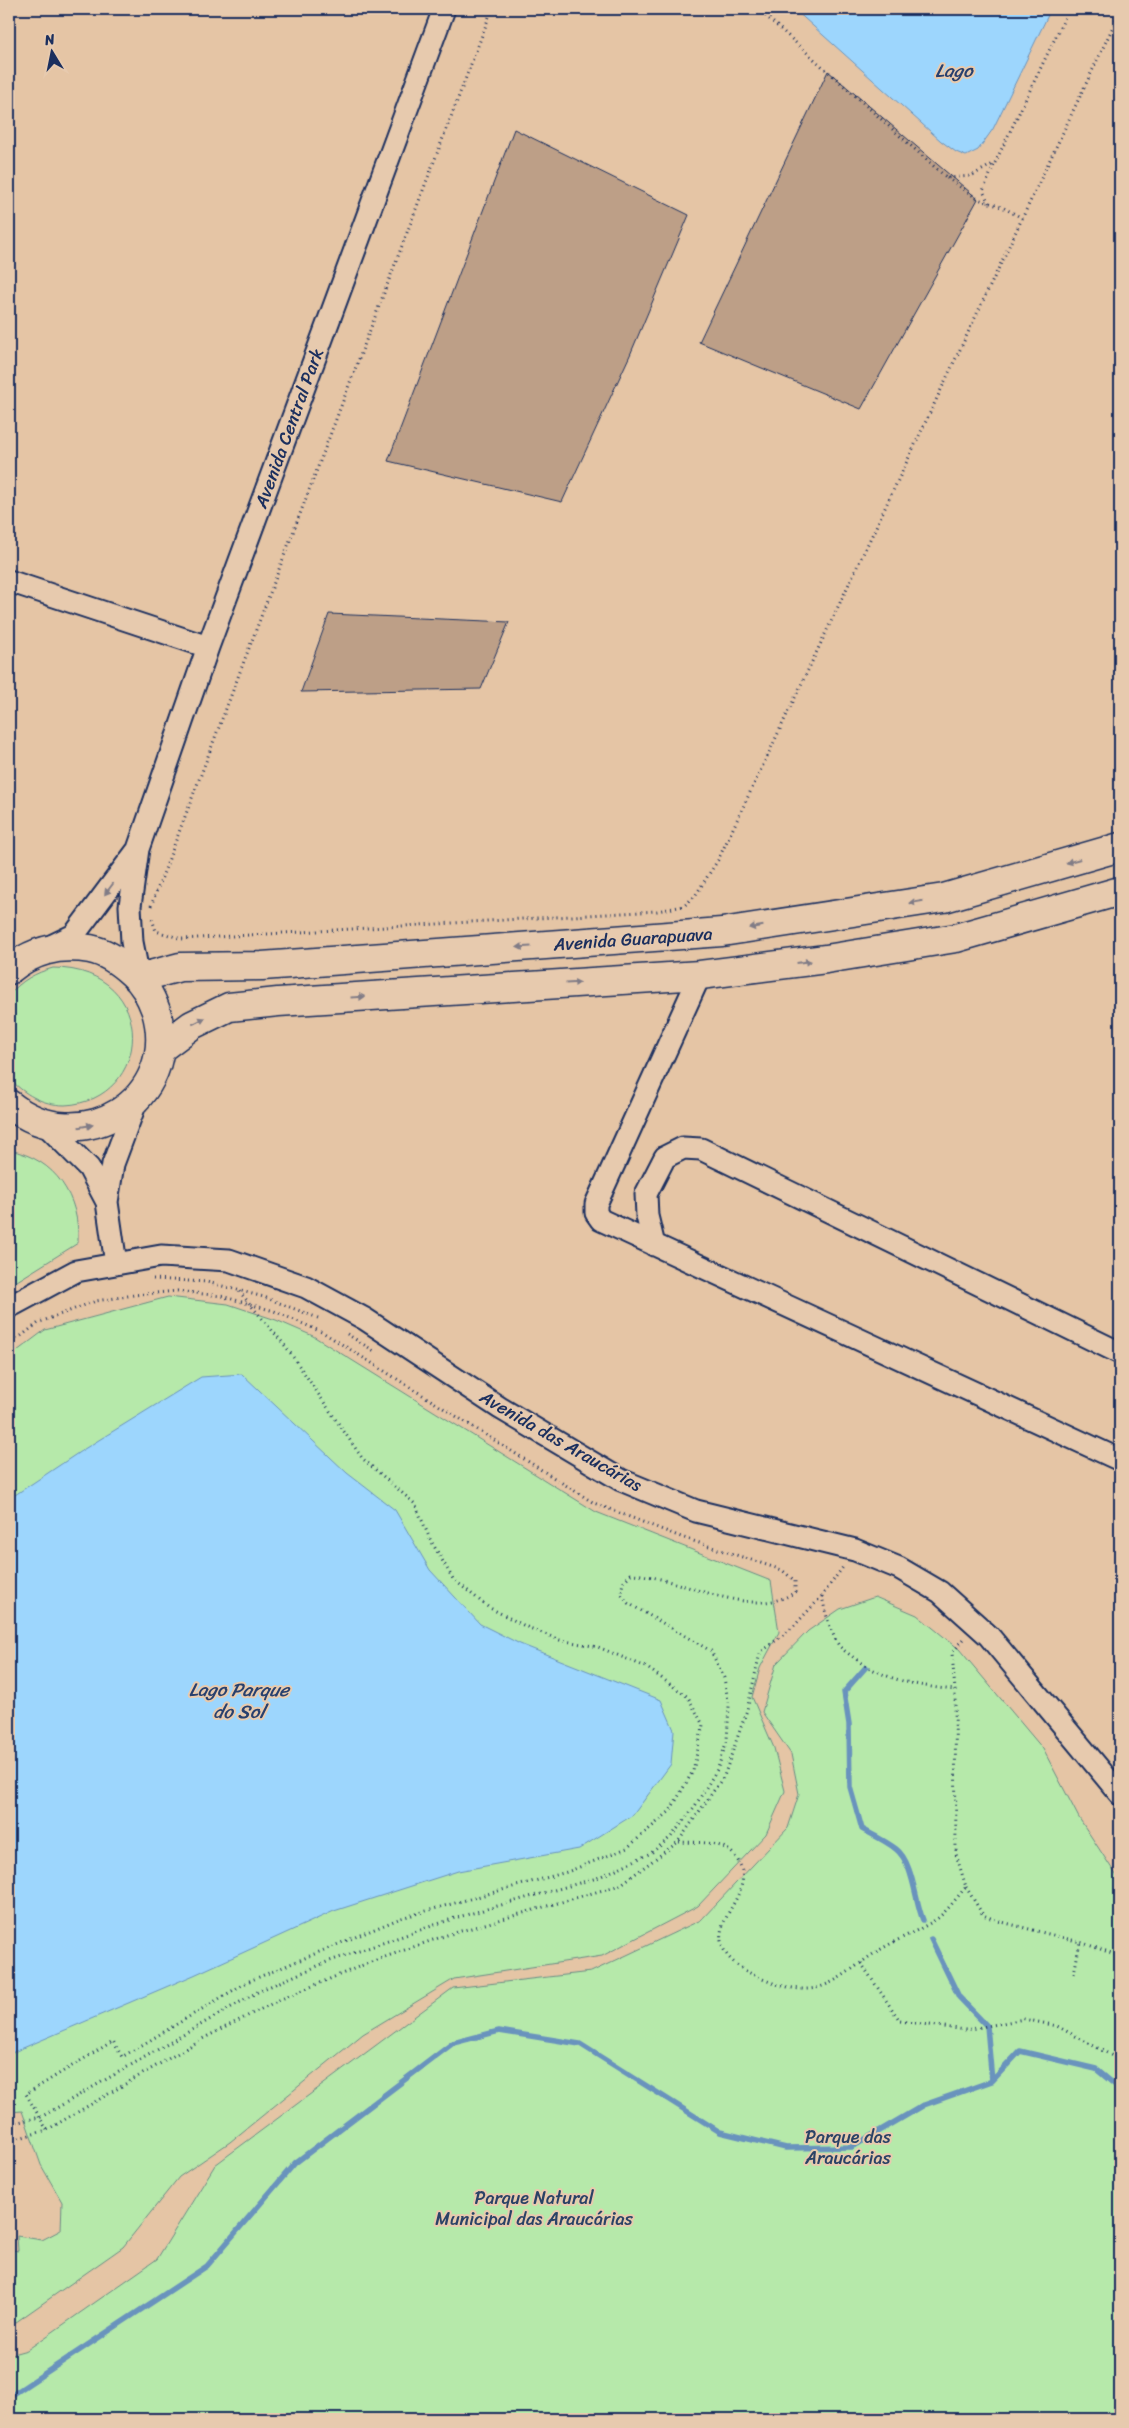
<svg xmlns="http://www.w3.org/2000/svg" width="1129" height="2428" viewBox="0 0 1129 2428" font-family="Sriracha,sans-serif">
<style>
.green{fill:#b6e9aa;stroke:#688c84}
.water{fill:#9dd6fd;stroke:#6993bd}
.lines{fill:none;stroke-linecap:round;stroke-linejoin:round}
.stream{stroke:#6993bd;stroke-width:5.5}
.building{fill:#bd9f87;stroke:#1b2f5e}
.street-casing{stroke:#1b2f5e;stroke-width:25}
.secondary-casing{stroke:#1b2f5e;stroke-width:31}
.path{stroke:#1b2f5e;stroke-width:3;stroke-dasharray:1 4;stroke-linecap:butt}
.street{stroke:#e7caae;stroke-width:21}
.secondary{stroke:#e7caae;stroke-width:28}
.oneway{fill:#817c86}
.labels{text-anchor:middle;stroke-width:4;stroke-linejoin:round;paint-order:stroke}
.street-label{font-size:18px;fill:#1b2f5e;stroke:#e7caae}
.park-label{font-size:18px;fill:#2a4266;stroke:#e7caae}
.water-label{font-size:19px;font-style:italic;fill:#28406e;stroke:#e7caae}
</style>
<rect width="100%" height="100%" fill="#e5c5a5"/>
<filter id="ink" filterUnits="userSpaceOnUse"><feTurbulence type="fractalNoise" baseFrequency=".02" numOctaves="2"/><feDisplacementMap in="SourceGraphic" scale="10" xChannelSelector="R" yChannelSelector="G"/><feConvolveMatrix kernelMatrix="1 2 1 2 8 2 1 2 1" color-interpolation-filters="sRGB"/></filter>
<g filter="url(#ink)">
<path class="green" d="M53,968C160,968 154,1101 65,1105C42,1105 24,1094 9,1078V995C22,980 35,973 53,968Z
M9,1150C56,1159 80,1197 78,1243L9,1286Z
M168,1297L228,1304L276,1320L313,1336L596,1512L771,1581L779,1632L760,1668L752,1697L774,1748L785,1791L766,1834L698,1906L602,1956L454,1979L363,2034L230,2142L179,2177L123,2247L9,2327V2249L18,2251L17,2236L42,2240L61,2230L62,2202L41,2165L22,2111L9,2112V1357L45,1330Z
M875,1597L917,1615L959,1649L1043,1749L1079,1818L1120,1881V2419H9V2355L27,2350L157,2259L215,2165L453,1988L591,1972L701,1920L788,1828L799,1794L791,1754L762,1712L776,1664L808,1631L840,1609Z"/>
<path class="water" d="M794,9H1051L993,129L978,150L966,156L956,152L941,141Z
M242,1374L347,1473L395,1510L430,1570L480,1624L520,1644L661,1700L674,1730L671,1764L633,1815L579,1849L458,1871L334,1911L194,1975L9,2054V1499L81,1451L201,1377Z"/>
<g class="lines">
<path class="stream" d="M866,1667L844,1692L849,1724L850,1787L862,1829C873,1835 886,1841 896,1849C913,1862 915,1901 923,1920
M931,1939L959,1997L987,2026L992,2081
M9,2397L207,2266L295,2163L453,2043L499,2031L580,2044L720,2132L786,2148L852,2147L924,2105L992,2081L1020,2051L1096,2069L1120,2089"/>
</g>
<path class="building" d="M828,71L978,199L861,409L699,342Z
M514,129L689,215L630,355L562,502L388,461Z
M329,614L509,622L481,689L301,692Z"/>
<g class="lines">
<g class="street-casing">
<path id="street" d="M9,581L208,647
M49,947L74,935L136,852
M700,975L596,1204V1213L601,1220L1120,1460
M139,978L132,942L130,906L138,849L208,647L444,9
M46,1125L89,1168L107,1202
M654,1245L647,1216L646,1194L665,1157L683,1148L701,1149L1120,1353
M116,1264L107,1202L113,1164L138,1097
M9,1307L76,1271L161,1256L229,1260L306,1287L365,1319L500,1408L621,1480L696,1511L855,1550L899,1568L940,1592L989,1636L1120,1794"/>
</g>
<g class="secondary-casing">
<path id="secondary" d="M9,970C33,950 59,944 90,949C106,952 120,962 132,973C144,983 151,997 156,1011C182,1100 80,1162 9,1104
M139,978L180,967L262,966L722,932L944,898L1120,847
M160,1049L192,1025L229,1007L278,1002L700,975L826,959L956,938L1120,891"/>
</g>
<path class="path" d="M758,9L947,178L971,176L995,163L1069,9
M947,178L978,199L1004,208L1022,218
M989,203L983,191L995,163
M151,906L492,9
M152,919L156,931L182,939L657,911L684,906L695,896L718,860L1120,12
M153,1279L207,1282L264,1297L318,1318
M347,1334L374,1351
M9,1345L40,1322L96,1301L134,1295L177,1291L221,1296L274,1311L324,1333L594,1503L681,1537L782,1570L795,1581V1592C752,1622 679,1576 631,1574L623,1582L621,1594L628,1603L711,1651L724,1678L729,1706L727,1740L718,1768L695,1806L671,1837L651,1853L597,1878L455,1918L327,1962L261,1990L41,2117L9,2124
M822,1596C825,1612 830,1630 838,1644C841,1649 848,1653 853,1657C883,1680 918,1686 955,1690
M679,1842C696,1843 720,1840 733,1854C763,1888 712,1915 722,1945C727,1960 741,1969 754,1975C772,1984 797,1992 816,1988C840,1982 858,1963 878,1951C897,1939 919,1931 938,1918C948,1910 957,1897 966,1887L956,1854L955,1690L952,1653L964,1639
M966,1887L983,1915L998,1921L1080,1942L1120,1956
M861,1963L900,2021L966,2030L1024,2019L1057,2026L1120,2060
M1074,1974L1080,1942
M47,2130L26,2094L113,2041L122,2057L247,1982L401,1918L567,1872L627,1848L670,1811L693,1771L703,1725L688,1697L646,1667L598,1647L560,1640L527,1627L488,1607L453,1579L430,1539L415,1504L362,1458L287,1348L239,1291
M9,2138L16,2139L47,2130L202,2039L279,2000L368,1963L447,1935L620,1885L678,1842L724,1776L747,1710L760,1653L793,1627L822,1596L843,1567"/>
<use href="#street" class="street"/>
<use href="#secondary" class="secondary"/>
</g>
<defs><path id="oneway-solid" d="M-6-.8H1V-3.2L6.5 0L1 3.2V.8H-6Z" transform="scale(1.25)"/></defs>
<g class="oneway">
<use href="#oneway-solid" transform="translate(1073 861) rotate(164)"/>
<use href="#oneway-solid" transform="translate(109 889) rotate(127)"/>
<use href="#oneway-solid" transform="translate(916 902) rotate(171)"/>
<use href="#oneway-solid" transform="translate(756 927) rotate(171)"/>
<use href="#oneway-solid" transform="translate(524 947) rotate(176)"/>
<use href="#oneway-solid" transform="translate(804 962) rotate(-7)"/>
<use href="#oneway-solid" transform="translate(573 983) rotate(-4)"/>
<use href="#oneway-solid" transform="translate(358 997) rotate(-4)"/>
<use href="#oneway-solid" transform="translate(199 1021) rotate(-26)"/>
<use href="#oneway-solid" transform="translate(86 1126) rotate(-9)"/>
</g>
</g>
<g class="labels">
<g class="street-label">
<text transform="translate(289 428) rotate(-70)" y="6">Avenida Central Park</text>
<text transform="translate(633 939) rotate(-4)" y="6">Avenida Guarapuava</text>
<text transform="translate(561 1441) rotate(30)" y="6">Avenida das Araucárias</text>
</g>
<g class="park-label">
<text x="848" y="2143">Parque das<tspan x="848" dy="21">Araucárias</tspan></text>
<text x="534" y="2204">Parque Natural<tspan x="534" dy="21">Municipal das Araucárias</tspan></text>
</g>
<g class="water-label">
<text x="954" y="77">Lago</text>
<text x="239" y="1696">Lago Parque<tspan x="239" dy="22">do Sol</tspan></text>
</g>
</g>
<rect width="1129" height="2428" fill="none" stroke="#e7caae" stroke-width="30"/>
<rect x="15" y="15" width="1099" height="2398" fill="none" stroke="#1b2f5e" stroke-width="2" filter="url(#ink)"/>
<g transform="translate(52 52) rotate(350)" stroke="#e7caae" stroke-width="4" paint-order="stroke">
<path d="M0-4L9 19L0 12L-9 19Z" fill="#1b2f5e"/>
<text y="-8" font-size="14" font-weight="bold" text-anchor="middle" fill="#1b2f5e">N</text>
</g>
</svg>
